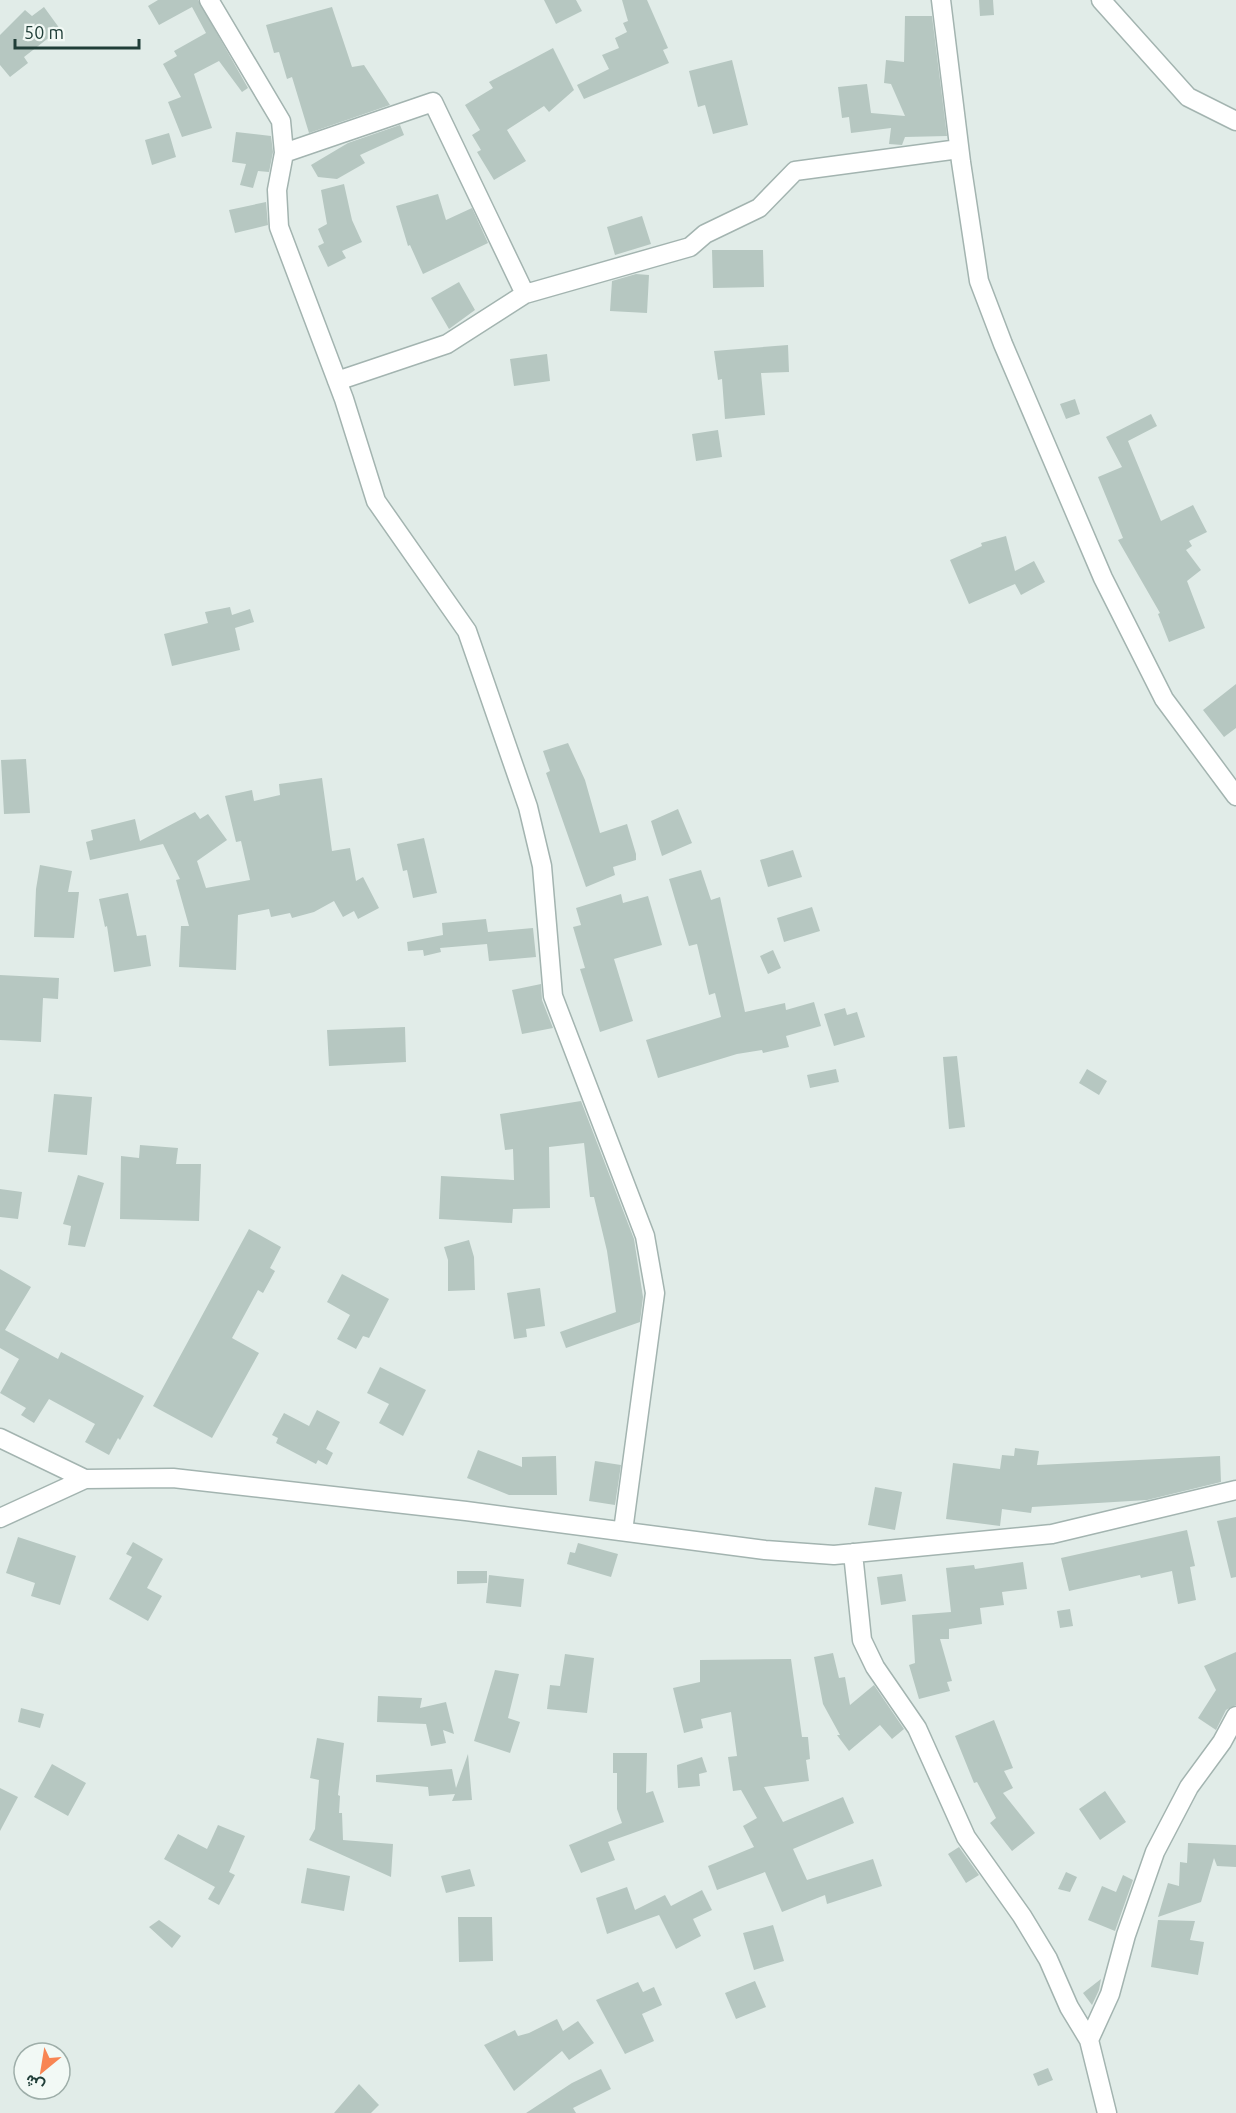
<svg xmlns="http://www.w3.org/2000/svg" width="1236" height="2113" viewBox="0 0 1236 2113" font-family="Ubuntu,Vazirmatn,sans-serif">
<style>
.building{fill:#b6c7c1}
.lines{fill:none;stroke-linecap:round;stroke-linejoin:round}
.minor-casing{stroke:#a3b4b0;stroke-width:21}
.minor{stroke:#fff;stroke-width:18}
</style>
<rect width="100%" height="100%" fill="#e1ece8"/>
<path class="building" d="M158,0H198L248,88L242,92L219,61L194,74L212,128L182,137L168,102L181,97L163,64L177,56L174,51L206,33L192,7L159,25L148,6Z
M544,0H576L582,11L556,24Z
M622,0H647L668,48L663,50L669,63L584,99L577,85L609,69L602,55L619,48L615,38L627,32L623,23L628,21Z
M979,0H993L994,15L980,16Z
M44,7L60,29L24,57L28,63L10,77L0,65V35L25,10L32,16Z
M332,7L352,67L364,65L390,105L309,133L292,77L287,79L279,52L274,53L266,25Z
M905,16H932L947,136L905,137L902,145L889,144L891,128L851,133L849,117L842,118L838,87L867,84L871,113L905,116L891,84L884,83L886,60L904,62Z
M553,48L574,90L549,112L544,106L507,130L526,161L494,180L477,152L481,150L472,135L480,130L465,105L493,88L489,82Z
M732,60L748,125L713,134L705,105L698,107L689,71Z
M400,125L404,135L360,155L365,163L337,179L318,177L311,165L348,143Z
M236,132L271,136L273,152L269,172L258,171L253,188L240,185L246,164L232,162Z
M169,133L176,157L152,165L145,140Z
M344,184L352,220L362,242L342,251L346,258L328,267L318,246L324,243L318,229L327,224L321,190Z
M438,194L446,220L472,208L488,243L423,274L410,245L408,246L396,206Z
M266,202L268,225L235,233L229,210Z
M642,216L651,244L615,255L607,227Z
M712,250H763L764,287L713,288Z
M636,274L649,275L647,313L610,311L612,281Z
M459,282L475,310L449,329L431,298Z
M788,345L789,372L761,373L765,415L725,419L722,379L718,380L714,351Z
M547,354L550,381L514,386L510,359Z
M1075,399L1080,414L1066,419L1060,404Z
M1151,414L1157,426L1128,441L1161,521L1193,505L1207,532L1189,541L1192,546L1186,550L1201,570L1187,581L1205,628L1169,642L1158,614L1160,613L1118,540L1123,538L1098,477L1122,467L1106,437Z
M718,430L722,457L696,461L692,434Z
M1006,536L1015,571L1034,561L1045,582L1021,595L1015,584L969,604L950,560L982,546L981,543Z
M230,607L232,615L250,609L254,622L235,628L240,650L172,666L164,634L208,623L205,612Z
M1236,684V728L1224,737L1203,710Z
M568,743L585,780L600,833L627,824L636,854V860L613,867L615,875L586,887L546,773L550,771L543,751Z
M26,759L30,813L4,814L1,760Z
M322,778L332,851L350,848L356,881L363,877L379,908L358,919L354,911L343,917L334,901L314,912L292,918L290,913L271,917L269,909L238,915L236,970L179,967L181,926H189L176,880L180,879L163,844L90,860L86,842L93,840L91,830L135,819L140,841L195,812L200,819L208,814L227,840L197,861L206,888L250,880L241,841L236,842L225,796L252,790L254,801L280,795L279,784Z
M678,809L692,843L662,856L651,821Z
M424,838L437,893L413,898L407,870L403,871L397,844Z
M793,850L802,877L768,887L760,860Z
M40,865L72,871L68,892H79L74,938L34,937L36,889Z
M701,870L711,900L720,897L745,1012L785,1003L786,1010L814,1002L821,1026L786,1036L789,1047L763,1053L762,1050L737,1054L658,1078L646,1040L721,1017L715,993L709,995L697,944L689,946L669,879Z
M128,893L137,936L146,935L151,966L114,972L107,926L105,927L99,899Z
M621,894L623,903L648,896L662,945L614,959L633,1021L600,1032L580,969L585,968L573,927L581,925L576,908Z
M812,907L820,931L784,942L777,918Z
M486,919L488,932L533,928L536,957L489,961L487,944L440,948L441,952L424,956L423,950L408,951L407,942L443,935L442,923Z
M773,950L781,968L768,974L760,956Z
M0,975L59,978L58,999L43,998L41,1042L0,1040Z
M541,984L542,1000L553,1028L522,1034L512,990Z
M845,1008L847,1015L857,1012L865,1037L834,1046L824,1014Z
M405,1027L406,1062L329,1066L327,1030Z
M957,1056L965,1127L949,1129L943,1057Z
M836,1069L839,1082L810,1088L807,1075Z
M1087,1069L1107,1081L1099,1095L1079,1083Z
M54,1094L92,1097L87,1155L48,1152Z
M581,1101L634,1239L643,1297L640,1322L566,1348L560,1332L616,1312L607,1251L594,1197H590L584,1143L549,1147L550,1208L513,1209L512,1223L439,1219L441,1176L514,1180L513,1149L505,1150L500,1114Z
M140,1145L178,1148L176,1164H201L199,1221L120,1219L121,1156L139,1158Z
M78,1175L104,1183L85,1247L68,1245L71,1226L63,1224Z
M0,1189L22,1192L18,1219L0,1217Z
M249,1229L281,1247L270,1268L275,1271L263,1293L258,1290L232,1338L259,1353L212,1438L153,1406Z
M469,1240L474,1257L475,1290L448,1291V1260L444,1247Z
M0,1269L31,1287L5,1330L58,1359L61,1352L144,1396L120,1440L118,1438L109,1455L85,1442L95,1424L49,1399L34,1423L21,1415L26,1408L0,1393L19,1359L0,1348Z
M342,1274L389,1299L369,1338L363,1336L356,1349L337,1339L350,1315L327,1302Z
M540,1288L545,1326L526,1329L527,1337L514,1339L507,1293Z
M380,1367L426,1390L403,1436L379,1423L389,1404L367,1393Z
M317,1410L340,1422L326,1449L333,1453L327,1465L318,1460L316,1464L276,1443L278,1438L272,1435L284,1413L309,1426Z
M1015,1448L1039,1451L1037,1465L1220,1456L1221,1482L1147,1500L1032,1507L1031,1513L1002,1509L1000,1526L946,1519L953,1463L1000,1469L1002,1455L1014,1456Z
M478,1450L522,1467V1457L556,1456L557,1495H509L467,1478Z
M595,1461L621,1465L615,1505L589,1501Z
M875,1487L902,1492L895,1530L868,1525Z
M1236,1517V1577L1231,1578L1217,1521Z
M1187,1530L1195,1566L1190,1567L1196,1600L1178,1604L1172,1571L1141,1578L1140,1575L1069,1591L1061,1558Z
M18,1537L76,1556L60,1605L31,1596L35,1583L6,1573Z
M133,1542L163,1559L147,1588L162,1596L148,1621L109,1599L132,1557L126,1554Z
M578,1543L618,1554L611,1577L567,1564L570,1552L575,1553Z
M1023,1562L1027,1589L1002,1592L1004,1605L980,1608L982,1624L949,1629V1639H940L952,1681L947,1682L950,1691L919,1699L909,1665L915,1663L912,1615L951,1612L946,1568L974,1565L975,1569Z
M457,1571H487V1583L457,1584Z
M902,1574L906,1601L881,1605L877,1577Z
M489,1575L524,1579L521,1607L486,1603Z
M1070,1609L1073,1626L1060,1628L1057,1611Z
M1236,1652V1705L1226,1710L1216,1730L1198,1718L1216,1690L1204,1666Z
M833,1653L839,1678L845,1677L850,1705L874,1685L904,1729L892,1739L880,1725L849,1751L837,1735H840L823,1704L814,1657Z
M565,1654L594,1658L587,1713L547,1709L550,1685L560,1686Z
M791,1659L802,1737H808L810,1759L806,1760L809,1781L764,1787L783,1822L843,1797L854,1823L793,1849L807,1880L873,1859L882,1886L827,1904L825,1895L782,1912L765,1872L717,1890L708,1866L754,1847L743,1826L757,1818L741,1790L733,1791L728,1757L737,1756L731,1712L701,1719L703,1728L684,1733L673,1688L700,1682V1660Z
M495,1670L519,1674L508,1718L520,1722L510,1753L474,1741Z
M378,1696L422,1698L420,1708L446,1702L454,1734L443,1730L446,1743L431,1746L426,1724L377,1722Z
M21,1708L44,1714L40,1728L18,1722Z
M994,1720L1013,1768L1004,1771L1013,1788L1003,1793L1035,1833L1012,1851L990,1823L996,1818L977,1782L974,1783L955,1736Z
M317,1738L344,1743L338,1795L340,1796L339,1813H342L343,1840L393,1844L391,1877L309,1840L315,1829L319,1780L310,1778Z
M613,1753H647L646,1793L653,1791L664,1822L608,1842L615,1860L581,1873L569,1845L622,1823L617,1809V1773H613Z
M468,1754L472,1800L452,1801L455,1794L429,1796L428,1787L376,1782V1775L452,1769L456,1788Z
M702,1757L707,1772L699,1774L700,1786L678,1788L677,1765Z
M52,1764L86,1783L68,1816L34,1797Z
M0,1788L18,1797L0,1831Z
M1105,1791L1126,1822L1100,1840L1079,1809Z
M218,1825L245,1836L229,1872L235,1875L219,1905L208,1899L215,1887L164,1859L178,1834L207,1849Z
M1188,1843L1236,1845V1867L1217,1866L1214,1858L1201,1902L1158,1917L1168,1883L1179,1886L1180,1862L1187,1863Z
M959,1847L979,1875L966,1883L948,1854Z
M307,1868L350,1876L344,1911L301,1903Z
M470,1869L475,1886L446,1893L441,1876Z
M1066,1872L1077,1877L1070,1892L1058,1889Z
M1123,1875L1133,1880L1115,1931L1088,1920L1102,1886L1116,1892Z
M627,1887L635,1910L665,1895L671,1906L702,1890L712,1910L693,1919L701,1936L676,1949L659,1915L607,1934L596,1898Z
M458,1917H492L493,1961L459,1962Z
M159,1920L181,1936L172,1948L149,1927Z
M1158,1920L1195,1921L1190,1940L1204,1942L1198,1975L1151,1967Z
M773,1925L784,1961L754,1970L743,1933Z
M1101,1979L1099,1990L1092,2005L1083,1993Z
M755,1981L766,2007L736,2019L725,1993Z
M638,1982L643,1992L654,1987L662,2005L642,2014L654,2041L625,2054L596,2000Z
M557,2019L563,2031L578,2021L594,2043L569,2060L562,2051L514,2091L484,2045L515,2030L518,2036L529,2033Z
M1048,2068L1053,2080L1038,2086L1033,2074Z
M601,2069L611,2089L573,2108L576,2113H526L572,2083Z
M359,2084L379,2105L371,2113H334Z"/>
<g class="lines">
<g class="minor-casing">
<path id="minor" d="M209,0L281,121L284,153L277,190L279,227L344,399L376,501L467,631L528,807L542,866L553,996L645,1236L655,1293L623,1531
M941,0L961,162L979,281L1003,344L1103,578L1164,699L1236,796
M1101,0L1188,97L1236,121
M284,153L433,102L525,294
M337,381L447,344L525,294L690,247L705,234L759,208L795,171L959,149
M0,1438L85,1479
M0,1518L85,1479L173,1478L466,1511L765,1550L834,1555L1052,1534L1236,1490
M853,1553L862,1640L875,1667L917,1728L966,1837L1022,1916L1048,1959L1069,2007L1089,2040L1107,2113
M1089,2040L1110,1994L1126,1935L1155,1852L1189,1787L1222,1742L1236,1716"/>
</g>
<use href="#minor" class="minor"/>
</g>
<g transform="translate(42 2071) rotate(210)"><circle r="28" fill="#f2f9f5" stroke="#9eaea9" stroke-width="1.5"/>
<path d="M0-4.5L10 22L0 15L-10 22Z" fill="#f88553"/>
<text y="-9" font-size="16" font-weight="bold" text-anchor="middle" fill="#203e38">ش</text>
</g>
<path d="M15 39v9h124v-9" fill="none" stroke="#203e38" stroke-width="3"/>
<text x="24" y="39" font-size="18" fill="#203e38" stroke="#f2f9f5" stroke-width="4.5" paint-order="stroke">50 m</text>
</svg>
